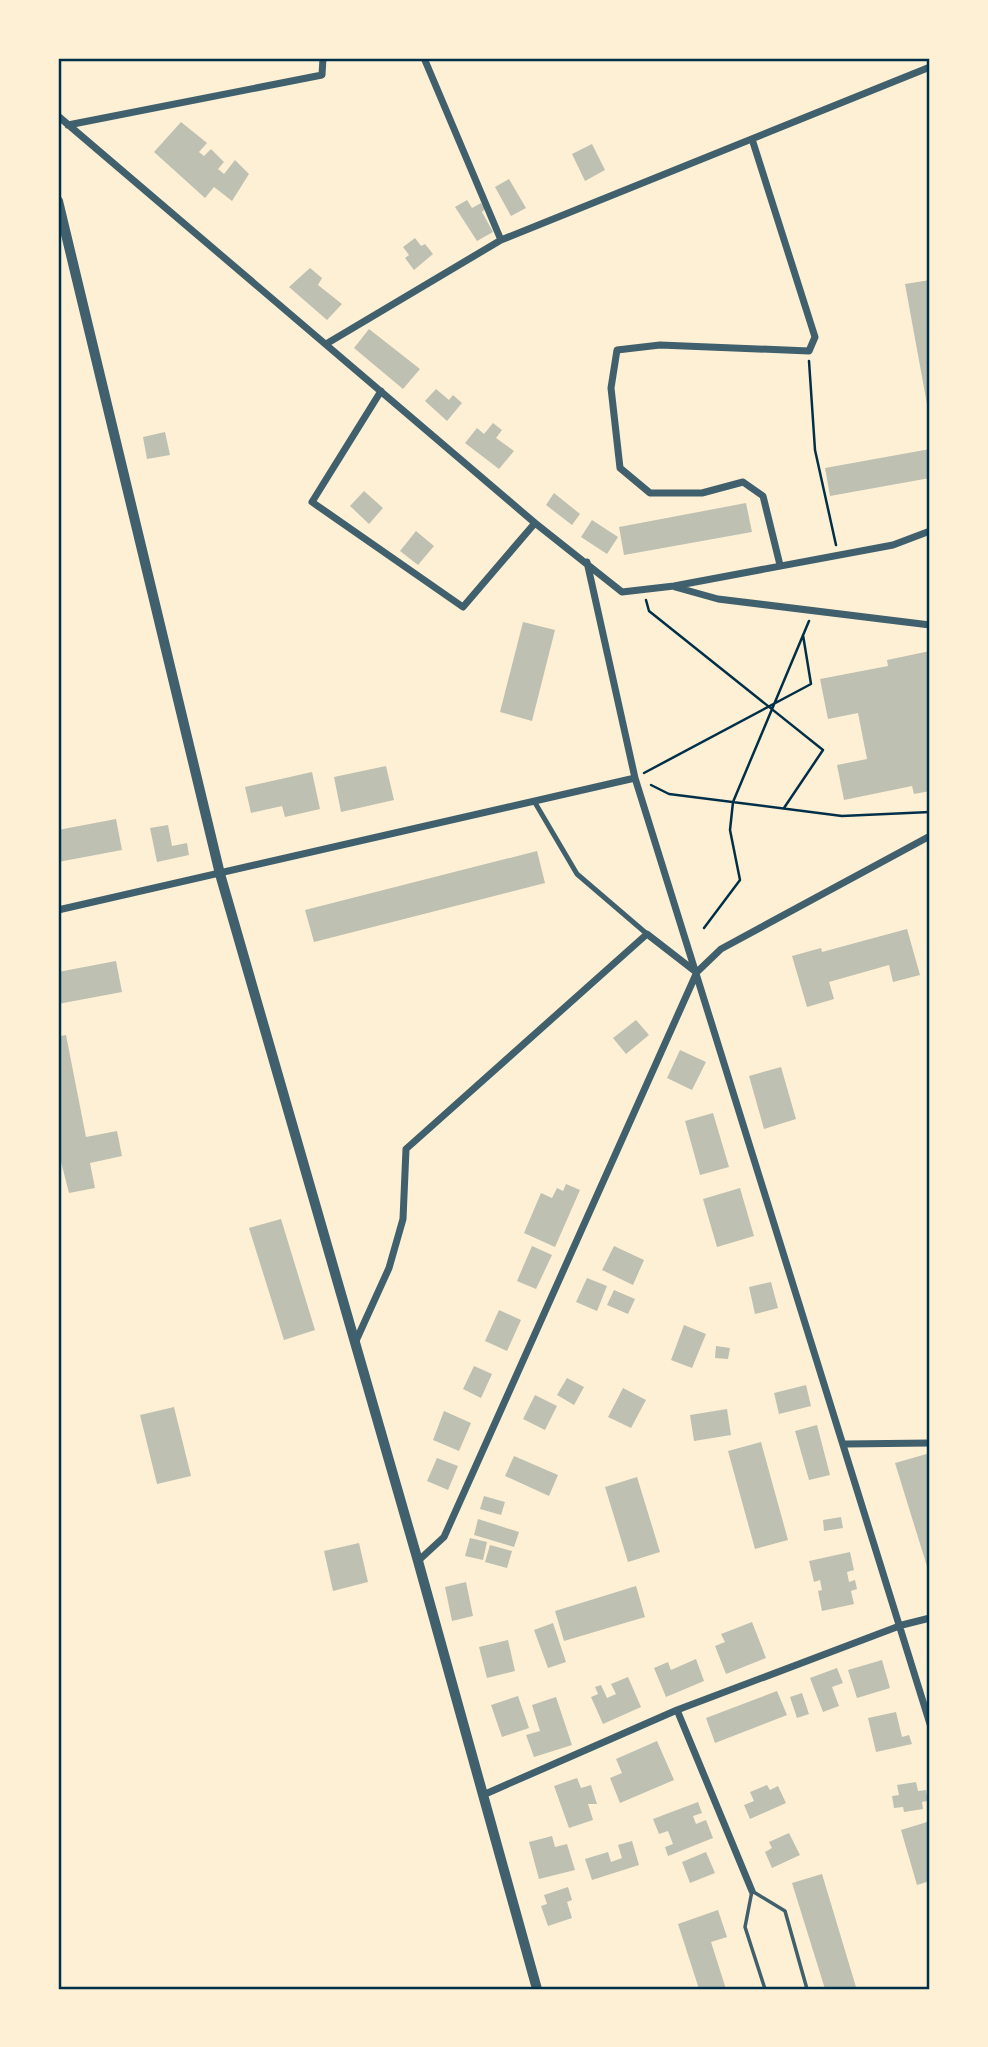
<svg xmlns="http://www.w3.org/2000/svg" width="988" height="2047" viewBox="0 0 988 2047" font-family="Lato,sans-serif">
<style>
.building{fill:#bec0b2}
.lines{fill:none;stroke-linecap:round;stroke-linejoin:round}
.path{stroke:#003049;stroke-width:2.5}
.service{stroke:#3f606c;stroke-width:3.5}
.pedestrian{stroke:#3f606c;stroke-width:5}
.minor{stroke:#3f606c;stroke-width:7}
.tertiary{stroke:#3f606c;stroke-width:10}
.neatline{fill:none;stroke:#003049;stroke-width:2.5}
</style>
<rect width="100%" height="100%" fill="#fdf0d5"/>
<path class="building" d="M181,122L207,143L199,152L204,156L211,149L224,162L218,169L224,174L235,160L249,174L232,201L214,187L205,198L154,152Z
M592,144L605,170L585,181L572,154Z
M509,179L526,208L511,216L495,187Z
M467,200L472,208L481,203L485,209L482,212L493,232L477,241L455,207Z
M415,238L421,246L425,244L433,254L414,270L405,258L409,255L403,247Z
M310,268L322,278L318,285L342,304L327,320L289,287Z
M930,280V415H929L905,284Z
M369,329L420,369L403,389L354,348Z
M436,389L449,400L453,395L462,403L447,421L425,401Z
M493,423L502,430L496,438L514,451L499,469L465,443L477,428L484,434Z
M165,432L170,455L147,459L143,437Z
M930,449V478L830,496L825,468Z
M364,491L383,508L369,524L350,506Z
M554,493L580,514L572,525L546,505Z
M746,503L752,532L624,555L619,527Z
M592,520L618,537L607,554L581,537Z
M416,531L434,546L418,565L400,551Z
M523,622L555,630L532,721L500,712Z
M930,651V791L914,794L912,786L844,800L837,765L867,759L858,713L828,719L820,679L888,666L887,660Z
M386,766L394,800L341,812L334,777Z
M312,772L320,809L285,817L282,806L251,813L245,787Z
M116,819L122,850L58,862V830Z
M168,825L172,846L187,843L189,855L157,862L150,828Z
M537,851L545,883L314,942L305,910Z
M907,929L920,975L893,982L889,965L829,982L834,999L807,1007L792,956L821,948L822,952Z
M116,961L122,992L58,1004V972Z
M636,1020L649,1035L626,1054L613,1038Z
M58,1031L60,1036L66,1035L86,1137L117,1131L122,1156L90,1163L95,1188L69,1193L58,1150Z
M680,1050L706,1062L692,1090L667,1078Z
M781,1067L796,1119L764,1129L749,1076Z
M713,1113L729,1167L700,1175L685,1121Z
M566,1184L580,1190L555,1247L524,1233L541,1193L552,1198L557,1188L563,1191Z
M740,1188L754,1236L717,1247L703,1199Z
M281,1219L315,1330L284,1340L249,1228Z
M532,1246L552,1255L536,1289L517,1281Z
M614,1246L644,1260L633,1285L602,1270Z
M587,1278L607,1286L597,1311L576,1302Z
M771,1282L778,1308L755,1314L749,1287Z
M614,1290L635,1299L628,1314L607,1305Z
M499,1310L521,1320L507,1351L485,1341Z
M684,1325L706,1334L692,1368L671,1360Z
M716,1346L730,1348L728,1359L715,1358Z
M474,1366L492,1374L481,1398L463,1389Z
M567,1378L584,1387L574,1405L557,1395Z
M806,1385L811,1406L779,1414L774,1393Z
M623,1388L646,1400L631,1428L608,1417Z
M535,1395L557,1406L545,1430L523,1419Z
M174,1407L191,1476L157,1484L140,1415Z
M727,1409L731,1435L694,1441L690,1415Z
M444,1411L471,1423L459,1451L433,1440Z
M817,1425L830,1475L809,1480L795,1431Z
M761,1442L788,1540L755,1549L728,1451Z
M930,1453V1576L895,1463Z
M514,1456L558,1475L549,1496L505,1476Z
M437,1458L458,1466L448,1490L427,1481Z
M637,1477L660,1552L628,1562L605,1487Z
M484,1496L505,1502L501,1515L480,1509Z
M841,1517L843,1528L824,1531L823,1520Z
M478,1519L519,1532L514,1547L474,1535Z
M470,1538L487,1542L483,1560L465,1556Z
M359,1543L368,1582L333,1591L324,1551Z
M490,1545L512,1551L507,1568L485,1562Z
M850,1552L854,1570L847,1572L849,1582L855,1580L857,1589L851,1591L854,1604L822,1611L818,1591L822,1590L820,1580L814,1582L809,1561Z
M466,1582L473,1616L452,1621L445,1587Z
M636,1586L645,1617L564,1641L555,1611Z
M752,1622L766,1658L726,1674L715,1646L725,1642L721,1634Z
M553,1623L566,1662L548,1668L534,1630Z
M508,1640L515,1671L487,1678L479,1647Z
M696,1659L704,1681L666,1697L654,1668L668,1662L671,1670Z
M882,1660L890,1688L857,1698L848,1670Z
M837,1668L843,1683L832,1687L839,1706L823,1712L810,1678Z
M628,1677L641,1707L603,1724L591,1697L598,1694L595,1687L601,1685L607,1698L616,1694L611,1684Z
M777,1691L787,1715L715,1743L706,1718Z
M802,1693L809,1714L797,1718L790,1697Z
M518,1696L529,1728L502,1737L491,1705Z
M556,1697L572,1745L534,1757L526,1735L540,1731L532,1705Z
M896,1712L902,1737L909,1735L912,1744L876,1752L868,1718Z
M657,1741L674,1780L620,1803L610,1778L622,1773L616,1759Z
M577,1778L581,1788L591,1785L597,1804H588L593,1820L569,1828L554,1786Z
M916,1782L918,1791L926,1790L928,1801L922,1802L923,1809L904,1812L903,1807L894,1808L892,1796L899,1795L897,1785Z
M767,1785L770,1790L778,1786L786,1803L750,1819L744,1805L754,1801L750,1792Z
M698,1802L702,1813L693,1816L696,1824L706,1820L713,1838L668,1856L665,1847L673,1844L668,1831L659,1834L653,1819Z
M927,1822L930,1833V1881L917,1885L901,1830Z
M789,1833L800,1855L772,1868L765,1852L772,1848L769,1842Z
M552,1836L555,1847L567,1844L575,1870L539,1879L529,1842Z
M632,1841L639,1865L592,1880L585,1859L608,1852L611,1862L622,1858L618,1845Z
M706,1852L715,1873L690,1883L682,1862Z
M822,1874L856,1987L847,1989H825L792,1883Z
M568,1887L572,1900L567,1902L572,1918L548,1926L541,1906L547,1904L544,1895Z
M718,1910L727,1937L711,1942L726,1989H699L678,1924Z"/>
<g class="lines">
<path class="path" d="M809,361L815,450L836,545
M646,600L649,611L823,750L784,808
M644,773L811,684L803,635
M651,785L669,794L842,816L930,812
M704,928L740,880L730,830L733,802L809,621"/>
<path class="service" d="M765,1989L745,1927L752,1891L785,1911L807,1989"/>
<path class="pedestrian" d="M534,801L577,874L647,934"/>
<path class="minor" d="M424,58L501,240
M58,116L535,523L622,592L674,586L893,545L930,531
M68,125L322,75L323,58
M752,139L815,337L809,351L660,345L617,350L611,388L620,468L650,493H702L743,482L763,496L780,565
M326,344L501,240L930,67
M381,391L312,502L463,607L535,523
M587,562L635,778L930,1724
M675,587L718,599L930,625
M58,910L635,778
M355,1343L389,1268L403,1219L406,1149L647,934L696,972
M845,1444L930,1443
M418,1561L444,1537L697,972L721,949L930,836
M677,1710L752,1891
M483,1795L677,1710L902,1625L930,1618"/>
<path class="tertiary" d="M58,201L220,874L418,1561L537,1989"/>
</g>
<rect width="988" height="2047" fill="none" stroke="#fdf0d5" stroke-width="119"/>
<rect x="60" y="60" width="868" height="1928" class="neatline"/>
</svg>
